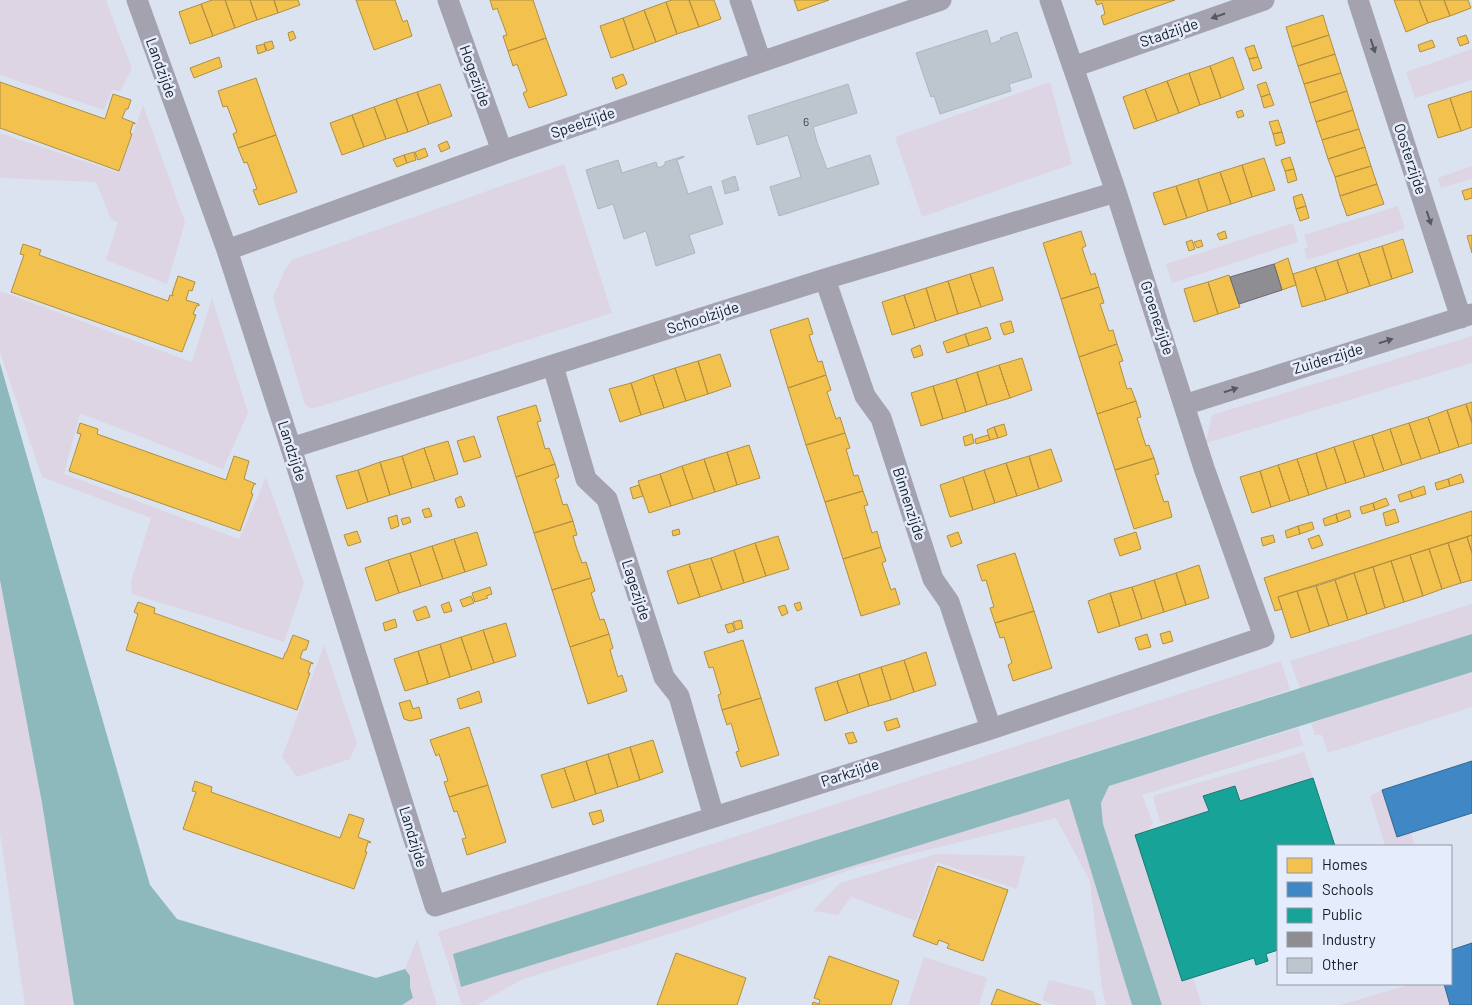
<svg xmlns="http://www.w3.org/2000/svg" width="1472" height="1005" viewBox="0 0 1472 1005" font-family="Barlow,sans-serif">
<style>
.green{fill:#ddd4e4}
.water{fill:#8eb9bc}
.homes{fill:#f2c14e;stroke:#b08f41}
.schools{fill:#3f88c5;stroke:#336794}
.public{fill:#17a398;stroke:#177a75}
.industry{fill:#8d8d92;stroke:#696b71}
.building{fill:#bdc6cf;stroke:#adb5be}
.lines{fill:none;stroke-linecap:round;stroke-linejoin:round}
.street{stroke:#a4a2af;stroke-width:21}
.oneway{fill:#565862}
.labels{text-anchor:middle;stroke-width:5;stroke-linejoin:round;paint-order:stroke}
.number-label{font-size:12px;fill:#40464e}
.street-label{font-size:15px;fill:#161b23;stroke:#e5edfc}
</style>
<rect width="100%" height="100%" fill="#dbe3f0"/>
<path class="green" d="M0,0H106L132,69L120,91L112,90L104,110L0,75Z
M1472,49V80L1415,98L1406,72Z
M1050,82L1072,164L922,217L895,137Z
M143,105L185,222L167,284L106,260L118,222L111,219L96,182L0,178V133L119,173Z
M564,164L612,313L312,409L305,405L273,297L286,268L292,260Z
M1472,166V179L1441,188L1438,178Z
M1398,206L1405,229L1307,260L1304,249L1308,247L1304,235Z
M1293,223L1298,242L1172,283L1166,264Z
M0,291L192,362L212,298L248,413L223,469L80,413L64,474L239,539L266,477L304,583L284,642L221,621L132,594L131,581L151,518L42,477L0,352Z
M1472,336V363L1206,443L1212,415Z
M0,580L42,803L74,1005H25L0,833Z
M1472,604V634L1300,688L1290,661Z
M324,645L357,743L350,759L297,777L282,757Z
M1281,661L1290,690L453,954L461,987L1069,799L1132,1005H1106L1102,988L1090,881L1056,818L855,868L698,925L523,979L477,1005H462L438,932Z
M1472,672V707L1328,753L1322,735H1315L1311,723Z
M1298,728L1303,745L1142,795L1153,823L1148,830L1135,835L1182,981L1193,978L1202,1005H1162L1103,824L1101,803L1109,786Z
M1304,752L1313,778L1240,801L1235,786L1204,796L1209,811L1167,824L1160,822L1153,796Z
M1382,790L1397,837L1411,833L1415,846H1385L1370,796Z
M936,854L1025,856L1017,889L936,862L916,921L851,897L838,915L813,911L840,883Z
M417,939L437,1005H402L413,998L410,987V976L405,969Z
M924,957L987,978L979,1005H908Z
M1049,980L1093,991L1097,1005H1055L1042,1000Z
M1412,984H1444L1450,1005H1340Z"/>
<path class="water" d="M0,363L150,885L177,919L376,978L405,969L410,976V987L413,998L402,1005H74L42,803L0,580Z
M1472,634V672L1109,786L1101,803L1103,824L1162,1005H1132L1069,799L461,987L453,954Z"/>
<path class="homes" d="M212,0H225L235,28L213,36L201,4Z
M225,0H250L257,20L235,28Z
M250,0H274L278,13L257,20Z
M274,0H298L300,5L278,13Z
M356,0H395L403,22L407,20L412,36L374,50Z
M490,0H533L546,38L508,51L503,36L507,35L497,8L493,10Z
M672,0H689L699,27L677,34L666,2Z
M689,0H714L721,19L699,27Z
M794,0H829L798,11Z
M1095,0H1175L1104,25L1101,16L1105,14L1102,3L1097,5Z
M1394,0H1419L1428,23L1406,32Z
M1419,0H1444L1450,16L1428,23Z
M1444,0H1468L1471,8L1450,16Z
M666,2L677,34L656,42L644,10Z
M201,4L213,36L190,44L179,12Z
M644,10L656,42L634,50L623,18Z
M1323,15L1329,35L1292,47L1286,27Z
M623,18L634,50L611,58L600,26Z
M293,31L296,38L290,41L288,33Z
M1329,35L1335,54L1298,66L1292,47Z
M1466,35L1469,43L1460,46L1457,38Z
M546,38L567,95L529,108L523,93L527,91L517,64L513,66L508,51Z
M1432,40L1435,47L1420,52L1418,45Z
M272,41L274,48L267,51L264,43Z
M264,44L266,51L258,54L256,46Z
M1254,45L1258,57L1249,59L1245,48Z
M1335,54L1341,73L1304,84L1298,66Z
M219,57L222,67L194,78L190,68Z
M1233,57L1244,89L1221,98L1210,66Z
M1258,57L1262,68L1253,71L1249,59Z
M1210,66L1221,98L1200,105L1189,73Z
M1189,73L1200,105L1179,113L1167,81Z
M1341,73L1347,91L1310,103L1304,84Z
M623,74L627,84L616,89L612,78Z
M256,78L276,135L238,148L233,134L237,132L227,106L223,107L218,91Z
M1167,81L1179,113L1157,121L1145,89Z
M0,82L105,119L113,94L131,100L128,109H126L122,118L135,123V124L133,123L130,133L132,134L119,171L0,128Z
M1266,82L1270,94L1261,97L1257,85Z
M440,84L452,116L429,124L417,92Z
M1145,89L1157,121L1134,129L1123,97Z
M1347,91L1353,110L1316,122L1310,103Z
M1472,91V127L1461,131L1450,98Z
M417,92L429,124L408,132L396,99Z
M1270,94L1274,105L1264,108L1261,97Z
M1450,98L1461,131L1438,138L1428,105Z
M396,99L408,132L386,139L374,107Z
M374,107L386,139L364,147L352,115Z
M1242,110L1244,116L1238,118L1236,112Z
M1353,110L1359,129L1322,140L1316,122Z
M352,115L364,147L342,155L330,123Z
M1278,120L1282,132L1273,134L1269,122Z
M1359,129L1365,147L1328,159L1322,140Z
M1282,132L1285,143L1276,146L1273,134Z
M276,135L297,192L259,205L253,190L257,189L247,162L244,163L238,148Z
M447,141L450,148L441,152L438,145Z
M1365,147L1371,166L1335,177L1328,159Z
M425,148L428,156L418,160L415,152Z
M414,152L416,160L407,163L404,155Z
M404,155L407,163L397,167L393,159Z
M1290,157L1294,169L1285,171L1281,160Z
M1264,158L1275,190L1252,197L1242,165Z
M1242,165L1252,197L1231,204L1220,172Z
M1371,166L1377,184L1340,196L1335,177Z
M1294,169L1297,180L1288,183L1285,171Z
M1220,172L1231,204L1208,211L1198,179Z
M1198,179L1208,211L1187,218L1176,186Z
M1377,184L1384,204L1347,216L1340,196Z
M1176,186L1187,218L1164,225L1153,193Z
M1472,188V198L1465,200L1462,191Z
M1302,194L1306,206L1296,209L1293,197Z
M1306,206L1309,218L1300,221L1296,209Z
M1081,231L1086,246L1082,248L1091,275L1095,273L1099,287L1061,299L1043,243Z
M1225,231L1227,238L1220,240L1217,234Z
M1472,235V253L1467,236Z
M1403,239L1413,272L1392,279L1382,246Z
M1192,240L1195,249L1189,251L1186,242Z
M1201,240L1203,246L1197,248L1194,242Z
M23,244L41,250L39,255L168,301L170,295L173,296V295L172,294L178,276L195,282L192,291L189,290L186,300L199,304V306L197,305L193,314L196,315L182,352L11,292L24,255L20,254Z
M1382,246L1392,279L1370,286L1359,253Z
M1359,253L1370,286L1348,293L1337,260Z
M1288,258L1296,285L1282,290L1274,264Z
M1337,260L1348,293L1326,300L1315,267Z
M993,267L1003,300L981,307L970,274Z
M1315,267L1326,300L1302,307L1293,274Z
M970,274L981,307L958,314L948,281Z
M1229,275L1240,307L1218,314L1208,282Z
M948,281L958,314L936,321L926,288Z
M1208,282L1218,314L1194,322L1184,289Z
M1099,287L1104,303L1100,304L1109,331L1113,330L1117,344L1079,357L1061,299Z
M926,288L936,321L915,328L904,295Z
M904,295L915,328L892,335L882,302Z
M808,318L813,334L809,335L818,362L822,361L826,375L788,388L770,330Z
M1010,321H1011L1014,332L1004,335L1000,324Z
M987,327L991,339L969,346L965,334Z
M965,334L969,346L947,353L943,342Z
M1117,344L1123,361L1119,362L1127,389L1131,388L1136,401L1097,414L1079,357Z
M920,345L923,355L914,358L911,349Z
M720,354L731,386L708,394L698,361Z
M1022,358L1032,390L1010,398L999,365Z
M698,361L708,394L686,401L675,368Z
M999,365L1010,398L987,405L977,372Z
M675,368L686,401L664,408L653,375Z
M977,372L987,405L966,412L956,379Z
M653,375L664,408L641,415L631,383Z
M826,375L831,390L827,392L836,419L840,417L845,433L806,445L788,388Z
M956,379L966,412L943,419L933,386Z
M631,383L641,415L620,422L609,389Z
M933,386L943,419L921,426L911,393Z
M1136,401L1141,417L1137,418L1146,446L1149,445L1154,458L1115,470L1097,414Z
M1472,402V423L1466,404Z
M1466,404L1472,423V443L1459,447L1447,410Z
M536,405L541,421L537,422L541,434L545,449L549,448L555,464L516,477L497,417Z
M1447,410L1459,447L1440,453L1428,417Z
M1428,417L1440,453L1421,459L1409,423Z
M80,423L98,429L97,434L226,480L234,456L249,461L244,479L256,484H254L251,493L253,494L240,531L69,471L81,434L77,433Z
M1409,423L1421,459L1402,465L1390,429Z
M1004,424L1007,435L998,438L994,427Z
M994,427L998,438L990,440L987,430Z
M1390,429L1402,465L1384,471L1372,435Z
M845,433L850,448L846,449L854,476L858,475L863,491L825,502L806,445Z
M972,434L974,443L965,446L963,437Z
M988,435L990,440L976,444L975,439Z
M1372,435L1384,471L1365,477L1353,441Z
M474,436L481,457L464,462L457,441Z
M448,441L458,474L435,481L424,448Z
M1353,441L1365,477L1346,483L1334,447Z
M749,445L760,478L737,485L727,452Z
M1334,447L1346,483L1327,489L1316,453Z
M424,448L435,481L412,488L402,456Z
M1051,449L1062,481L1039,489L1029,456Z
M727,452L737,485L715,492L704,459Z
M1316,453L1327,489L1309,495L1297,459Z
M402,456L412,488L390,495L380,462Z
M1029,456L1039,489L1017,496L1006,463Z
M1154,458L1159,474L1155,475L1164,502L1168,501L1172,517L1134,529L1115,470Z
M704,459L715,492L693,499L682,466Z
M1297,459L1309,495L1290,501L1278,465Z
M380,462L390,495L368,502L358,470Z
M1006,463L1017,496L995,503L984,470Z
M555,464L559,477L555,479L558,488L563,505L567,504L573,521L534,533L516,477Z
M1278,465L1290,501L1271,507L1260,471Z
M682,466L693,499L671,506L660,474Z
M358,470L368,502L347,509L336,476Z
M984,470L995,503L973,510L963,477Z
M1260,471L1271,507L1252,513L1240,477Z
M660,474L671,506L649,513L638,481Z
M1461,474L1464,482L1450,486L1448,479Z
M963,477L973,510L950,517L940,485Z
M1448,479L1450,486L1437,490L1435,483Z
M639,485L643,496L633,499L630,488Z
M1424,486L1426,494L1413,498L1410,491Z
M863,491L868,505L864,506L872,533L877,531L881,547L843,559L825,502Z
M1410,491L1413,498L1400,502L1398,495Z
M461,496L465,506L458,508L455,499Z
M1386,498L1389,505L1375,510L1373,503Z
M1373,503L1375,510L1362,514L1360,507Z
M429,508L432,516L425,518L422,510Z
M1395,509L1399,522L1386,526L1383,513Z
M1349,510L1351,517L1338,522L1336,514Z
M1472,511V535L1278,597L1282,609L1275,611L1264,578Z
M1336,514L1338,522L1325,526L1323,519Z
M397,515L399,526L391,529L388,518Z
M409,517L411,522L403,525L401,519Z
M573,521L577,535L573,536L576,546L582,563L586,562L591,578L552,590L534,533Z
M1312,522L1314,529L1300,534L1298,526Z
M1298,526L1300,534L1287,538L1285,531Z
M679,529L680,534L673,536L672,531Z
M357,531L361,542L348,546L344,535Z
M477,532L487,565L465,572L454,539Z
M958,532L962,543L951,547L947,536Z
M1136,532L1141,549L1120,556L1114,539Z
M1273,535L1275,542L1263,546L1261,538Z
M1319,535L1323,545L1312,549L1308,539Z
M1472,535V553L1467,537Z
M778,536L789,569L766,576L755,543Z
M1467,537L1472,553V580L1461,583L1448,543Z
M454,539L465,572L443,579L432,546Z
M755,543L766,576L744,583L734,550Z
M1448,543L1461,583L1442,589L1429,549Z
M432,546L443,579L421,586L410,553Z
M881,547L886,561L882,563L891,590L895,588L900,604L861,616L843,559Z
M1429,549L1442,589L1423,596L1410,555Z
M734,550L744,583L722,590L711,558Z
M410,553L421,586L399,593L388,560Z
M1015,553L1034,611L995,623L990,608L994,607L986,580L982,581L977,565Z
M1410,555L1423,596L1404,602L1391,561Z
M711,558L722,590L700,597L689,564Z
M388,560L399,593L376,601L365,568Z
M1391,561L1404,602L1385,608L1373,567Z
M689,564L700,597L678,604L667,571Z
M1199,565L1209,598L1186,605L1176,573Z
M1373,567L1385,608L1367,614L1354,573Z
M1176,573L1186,605L1164,612L1154,580Z
M1354,573L1367,614L1348,620L1335,580Z
M591,578L595,591L591,593L600,620L604,619L609,634L570,647L552,590Z
M1154,580L1164,612L1142,619L1132,587Z
M1335,580L1348,620L1329,626L1316,586Z
M1316,586L1329,626L1310,632L1297,591Z
M490,587L492,594L486,596L488,598L475,602L472,593Z
M1132,587L1142,619L1120,626L1110,593Z
M1297,591L1310,632L1291,638L1278,597Z
M1110,593L1120,626L1098,633L1088,601Z
M471,596L474,603L463,607L460,600Z
M138,602L155,608L154,613L283,659L285,653H286L293,635L309,641L306,650H303L300,658L313,663V664L311,663L308,673H310L297,710L126,650L138,614L134,612Z
M449,602L452,611L444,613L441,605Z
M800,602L802,609L797,611L794,604Z
M785,605L788,613L782,616L778,607Z
M426,606L430,617L417,621L413,611Z
M1034,611L1052,668L1013,681L1008,665L1012,663L1004,637L1000,638L995,623Z
M395,619L397,627L385,631L383,623Z
M741,620L743,628L736,630L733,622Z
M506,623L516,656L494,663L483,630Z
M732,623L735,631L728,633L725,625Z
M483,630L494,663L472,670L461,637Z
M1170,631L1173,641L1163,644L1160,634Z
M609,634L613,648L610,650L618,677L622,675L627,691L588,704L570,647Z
M1147,634L1151,647L1139,650L1135,638Z
M461,637L472,670L450,677L440,644Z
M743,640L761,698L722,710L718,695L721,694L713,667L709,668L704,652Z
M440,644L450,677L428,684L418,651Z
M418,651L428,684L405,691L394,659Z
M926,652L936,685L914,692L904,660Z
M904,660L914,692L891,700L881,667Z
M881,667L891,700L869,706L859,674Z
M859,674L869,706L848,713L837,681Z
M837,681L848,713L825,721L815,688Z
M479,691L482,702L460,709L457,699Z
M761,698L779,755L741,767L736,752L739,751L731,723L727,725L722,710Z
M410,700L413,709L419,707L422,718L410,721L404,719L399,703Z
M897,718L900,727L887,731L884,722Z
M469,727L488,785L449,797L444,782L448,781L439,754L436,756L430,740Z
M853,732L857,742L849,744L845,734Z
M653,740L663,772L640,780L630,747Z
M630,747L640,780L618,787L608,754Z
M608,754L618,787L596,794L586,761Z
M586,761L596,794L575,801L564,768Z
M564,768L575,801L552,808L541,775Z
M195,781L212,787L211,792L340,838L349,814L364,819L358,837L371,842L370,843L368,842L365,852H367L354,889L183,829L196,792L192,791Z
M488,785L506,842L467,855L462,839L466,838L457,811L454,812L449,797Z
M601,810L604,821L593,825L589,813Z
M938,866L1008,890L983,961L947,948L949,944L939,940L937,945L913,936Z
M676,953L746,978L737,1005H657Z
M829,956L899,981L891,1005H812L813,1002L819,1004L820,1000L814,998Z
M997,989L1041,1005H991Z"/>
<path class="schools" d="M1472,761V813L1397,837L1382,790Z
M1472,943V1005H1450L1444,984H1451V950Z"/>
<path class="public" d="M1313,778L1335,846H1278V950L1266,954L1268,961L1256,965L1254,958L1182,981L1135,835L1209,811L1203,796L1235,786L1240,801Z"/>
<path class="industry" d="M1274,264L1282,290L1239,304L1230,277Z"/>
<path class="building" d="M987,30L991,44L1001,40L1000,38L1017,32L1032,77L1009,84L1011,91L940,114L934,96L931,97L916,53Z
M848,84L857,113L813,127L817,142L827,169L870,155L879,184L779,216L770,187L801,177L788,135L757,145L748,116Z
M684,156V157L677,160L688,194L711,186L723,224L689,235L695,253L656,266L646,231L624,239L613,204L598,209L586,170L618,160L622,173L656,162L658,168L665,165V162Z
M735,176L739,190L725,194L722,181Z"/>
<g class="lines">
<path class="street" d="M137,0L227,250L291,448L435,906L991,729L1264,637L1204,468L1116,192L1050,0
M448,0L502,151
M740,0L761,62
M1358,0L1461,318
M1073,67L1264,0
M227,250L502,151L941,0
M825,279L865,396L881,418L933,579L949,602L991,729
M553,366L586,479L607,499L664,677L679,696L714,817
M1184,405L1472,314
M291,448L825,279L1116,192"/>
</g>
<defs><path id="oneway-solid" d="M-6-.8H1V-3.2L6.5 0L1 3.2V.8H-6Z" transform="scale(1.25)"/></defs>
<g class="oneway">
<use href="#oneway-solid" transform="translate(1218 16) rotate(161)"/>
<use href="#oneway-solid" transform="translate(1373 46) rotate(72)"/>
<use href="#oneway-solid" transform="translate(1429 218) rotate(72)"/>
<use href="#oneway-solid" transform="translate(1386 341) rotate(-17)"/>
<use href="#oneway-solid" transform="translate(1231 390) rotate(-17)"/>
</g>
<g class="labels">
<g class="number-label">
<text x="806" y="126">6</text>
</g>
<g class="street-label">
<text transform="translate(1169 33) rotate(-19)" y="5">Stadzijde</text>
<text transform="translate(161 68) rotate(70)" y="5">Landzijde</text>
<text transform="translate(475 76) rotate(70)" y="5">Hogezijde</text>
<text transform="translate(583 123) rotate(-19)" y="5">Speelzijde</text>
<text transform="translate(1410 159) rotate(72)" y="5">Oosterzijde</text>
<text transform="translate(703 318) rotate(-18)" y="5">Schoolzijde</text>
<text transform="translate(1157 318) rotate(72)" y="5">Groenezijde</text>
<text transform="translate(1328 359) rotate(-17)" y="5">Zuiderzijde</text>
<text transform="translate(292 451) rotate(72)" y="5">Landzijde</text>
<text transform="translate(909 504) rotate(72)" y="5">Binnenzijde</text>
<text transform="translate(636 590) rotate(72)" y="5">Lagezijde</text>
<text transform="translate(850 773) rotate(-18)" y="5">Parkzijde</text>
<text transform="translate(413 837) rotate(73)" y="5">Landzijde</text>
</g>
</g>
<rect x="1277" y="845" width="175" height="140" fill="#e5edfc" stroke="#9299a5"/>
<rect x="1287" y="858" width="25" height="15" fill="#f2c14e" stroke="#9299a5"/>
<text x="1322" y="870" font-size="15" fill="#161b23">Homes</text>
<rect x="1287" y="882" width="25" height="15" fill="#3f88c5" stroke="#9299a5"/>
<text x="1322" y="895" font-size="15" fill="#161b23">Schools</text>
<rect x="1287" y="908" width="25" height="15" fill="#17a398" stroke="#9299a5"/>
<text x="1322" y="920" font-size="15" fill="#161b23">Public</text>
<rect x="1287" y="932" width="25" height="15" fill="#8d8d92" stroke="#9299a5"/>
<text x="1322" y="945" font-size="15" fill="#161b23">Industry</text>
<rect x="1287" y="958" width="25" height="15" fill="#bdc6cf" stroke="#9299a5"/>
<text x="1322" y="970" font-size="15" fill="#161b23">Other</text>
</svg>
